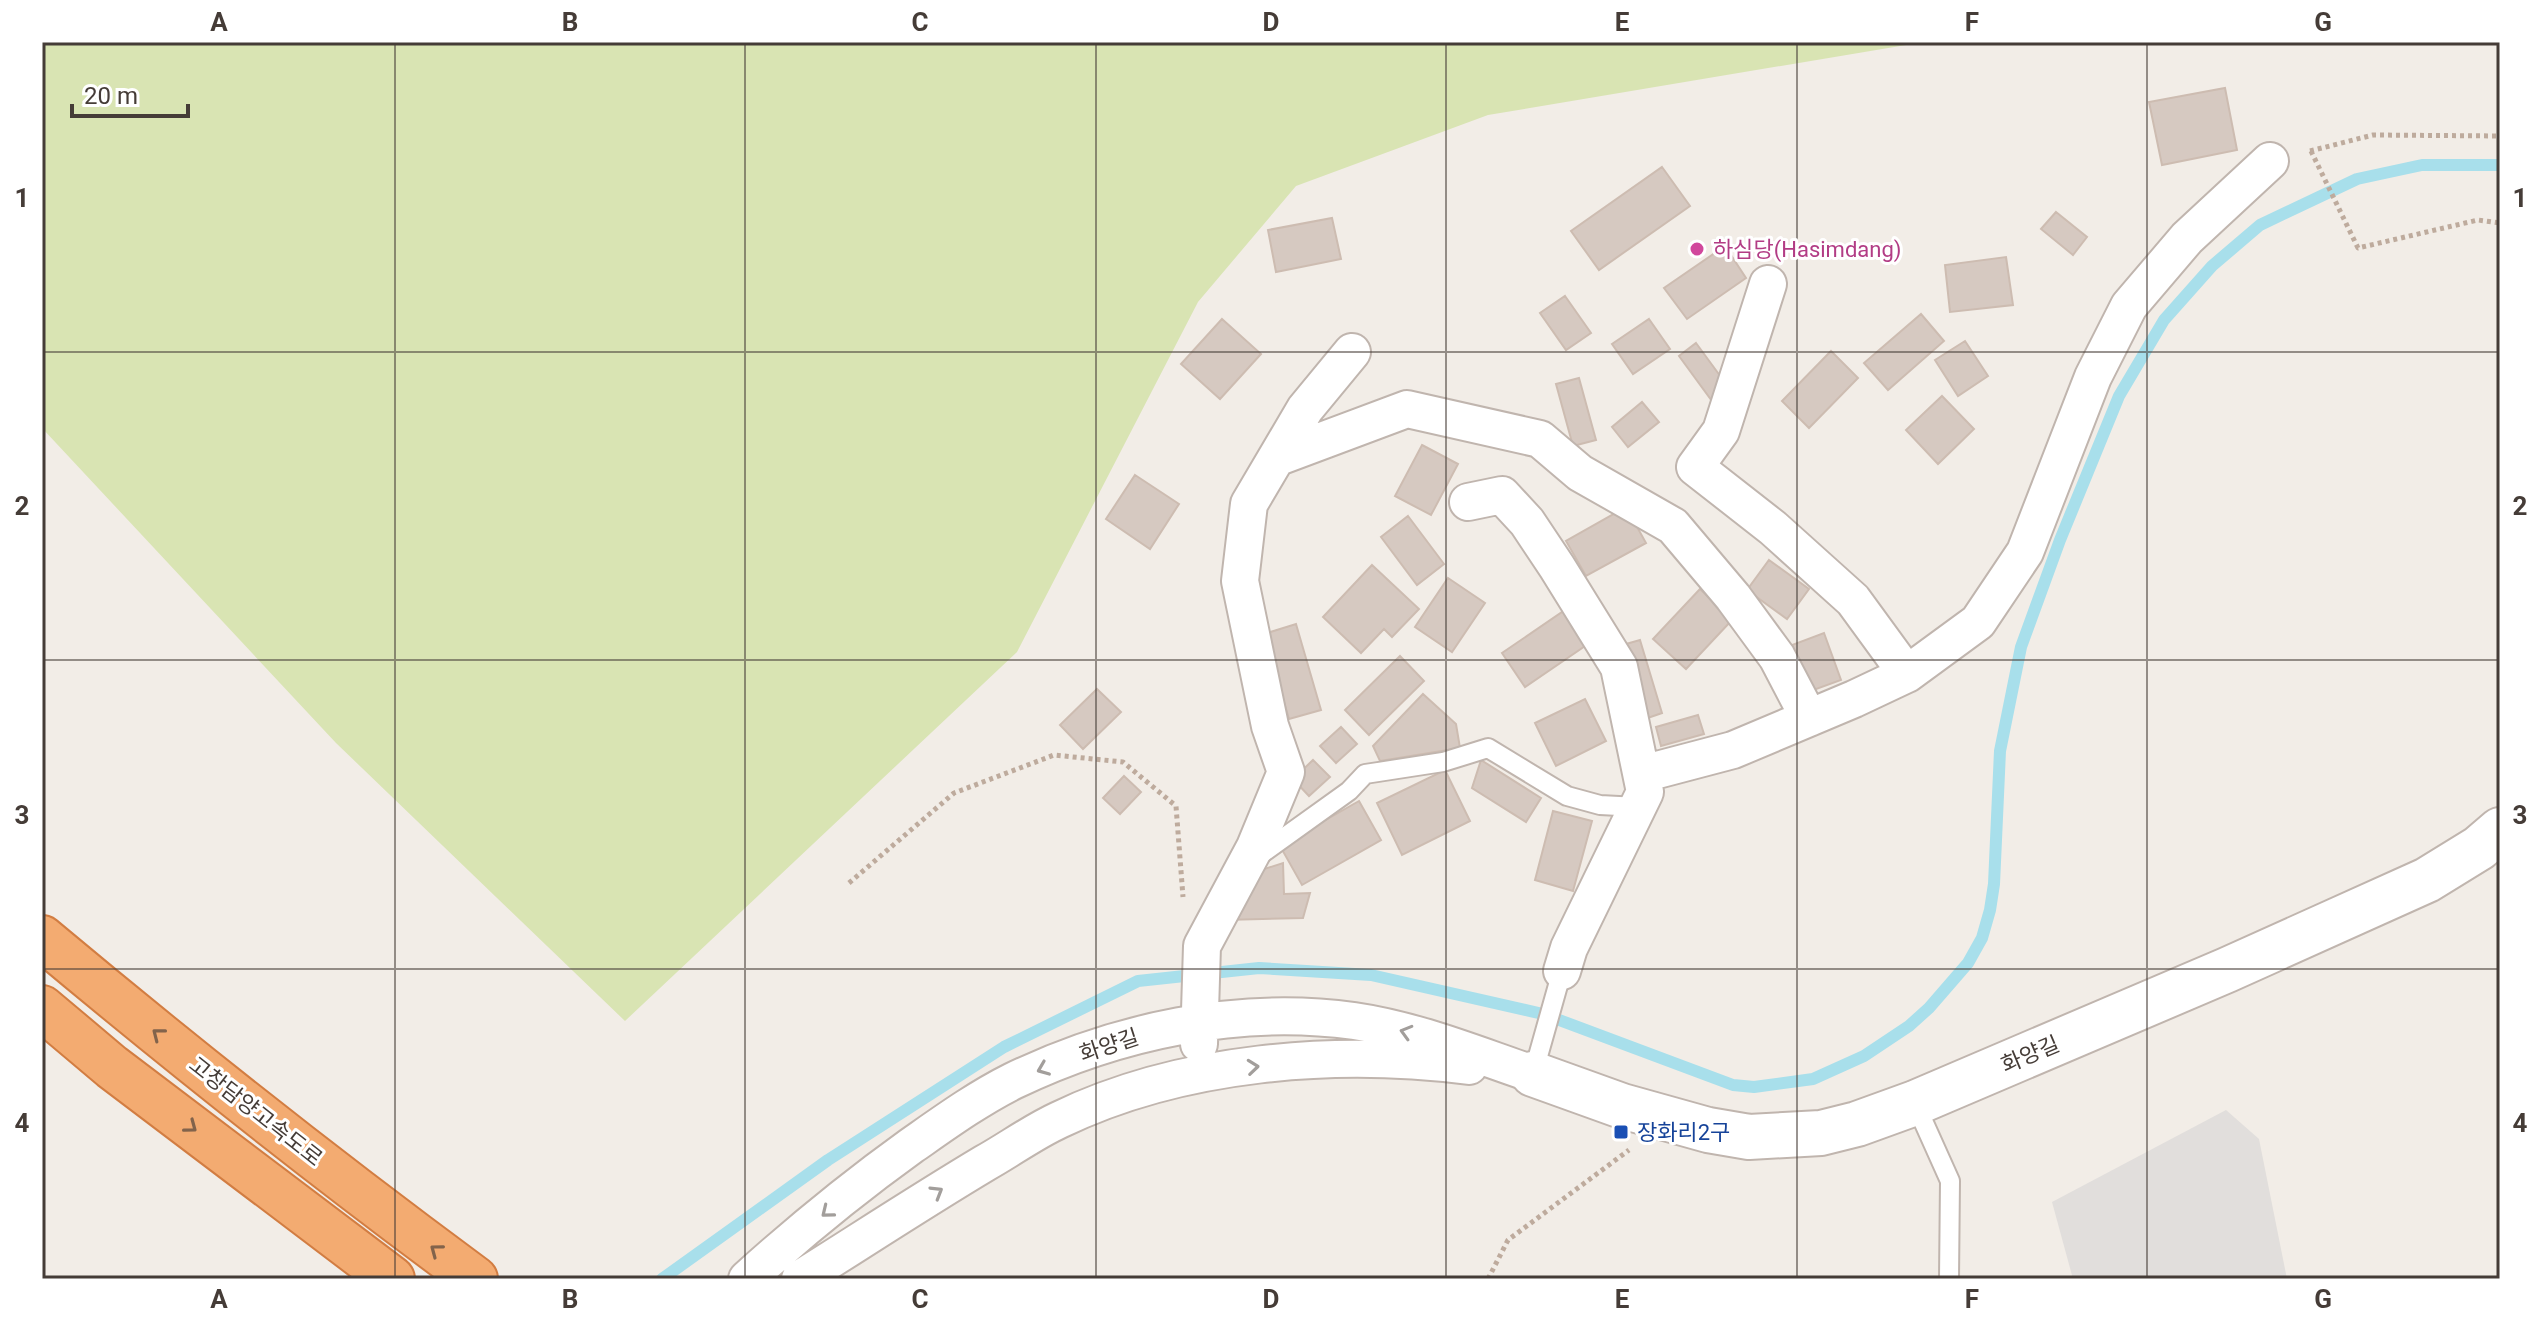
<svg xmlns="http://www.w3.org/2000/svg" width="2542" height="1321" viewBox="0 0 2542 1321" font-family="Roboto,'Noto Sans KR',sans-serif">
<style>
.green{fill:#d9e4b3}
.parking{fill:#e1dedc}
.lines{fill:none;stroke-linecap:round;stroke-linejoin:round}
.stream{stroke:#a8dfeb;stroke-width:12}
.building{fill:#d6c9c1;stroke:#cdbcb1;stroke-width:2}
.service-casing{stroke:#c0b5ae;stroke-width:22}
.minor-casing{stroke:#c0b5ae;stroke-width:40}
.tertiary-casing{stroke:#c0b5ae;stroke-width:48}
.motorway-casing{stroke:#d27d42;stroke-width:48}
.path{stroke:#beab9d;stroke-width:5;stroke-dasharray:4 4;stroke-linecap:butt}
.service{stroke:#fff;stroke-width:18}
.minor{stroke:#fff;stroke-width:36}
.tertiary{stroke:#fff;stroke-width:44}
.motorway{stroke:#f3ab71;stroke-width:44}
.oneway{stroke:#a29e9b}
.oneway2{stroke:#82634b}
.grid{fill:none;stroke:#453c37;stroke-width:2;stroke-opacity:0.55}
.hotel-dot{fill:#d1479c;stroke:#fff;stroke-width:3}
.transit-dot{fill:#1a4fb4;stroke:#fff;stroke-width:3}
.labels{text-anchor:middle;stroke-width:6;stroke-linejoin:round;paint-order:stroke}
.hotel-label{font-size:22px;fill:#b23c85;stroke:#fff;text-anchor:start}
.street-label{font-size:22px;fill:#453c37;stroke:#fff}
.transit-label{font-size:22px;fill:#164399;stroke:#fff;text-anchor:start}
.neatline{fill:none;stroke:#453c37;stroke-width:3}
.grid-label{font-size:26px;text-anchor:middle;font-weight:bold;fill:#453c37}
</style>
<rect width="100%" height="100%" fill="#f2ede7"/>
<path class="green" d="M42,42H1924L1488,115L1296,186L1198,302L1017,652L625,1021L336,743L42,428Z"/>
<path class="parking" d="M2226,1110L2259,1139L2287,1279H2073L2052,1202Z"/>
<g class="lines">
<path class="stream" d="M662,1279L828,1160L1004,1047L1138,981L1259,968L1371,975L1543,1014L1733,1085L1754,1087L1813,1079L1864,1056L1909,1026L1929,1008L1968,963L1982,938L1990,910L1994,884L2000,751L2021,647L2060,540L2119,396L2164,320L2212,266L2260,225L2357,179L2422,165H2500"/>
</g>
<path class="building" d="M2225,88L2237,150L2162,165L2149,102Z
M1662,167L1690,206L1599,270L1571,231Z
M2056,212L2087,237L2073,255L2041,229Z
M1332,218L1341,259L1276,272L1268,230Z
M1725,246L1746,278L1687,319L1664,288Z
M2006,257L2013,305L1950,312L1945,265Z
M1565,296L1591,333L1566,350L1540,313Z
M1921,314L1944,341L1888,390L1864,363Z
M1222,319L1261,354L1220,399L1181,364Z
M1649,319L1670,349L1633,374L1612,344Z
M1965,341L1988,376L1958,396L1935,360Z
M1696,343L1729,388L1712,401L1679,356Z
M1831,351L1858,378L1809,428L1782,401Z
M1579,378L1596,440L1573,446L1556,384Z
M1942,396L1974,429L1938,464L1906,430Z
M1642,402L1659,422L1628,447L1612,427Z
M1422,445L1458,464L1431,515L1395,496Z
M1135,475L1179,504L1150,549L1106,519Z
M1626,507L1646,543L1586,576L1566,541Z
M1408,516L1444,564L1417,585L1381,537Z
M1769,560L1809,589L1787,619L1747,590Z
M1372,565L1419,609L1392,637L1384,629L1361,653L1323,617Z
M1448,578L1485,603L1452,652L1415,627Z
M1700,589L1732,620L1686,669L1653,639Z
M1565,610L1588,644L1525,687L1502,653Z
M1296,624L1321,710L1289,719L1264,634Z
M1824,633L1841,680L1808,692L1792,645Z
M1640,640L1662,713L1642,720L1619,646Z
M1400,656L1424,681L1369,735L1345,710Z
M1097,689L1121,712L1083,749L1060,725Z
M1423,694L1456,724L1460,748L1380,761L1373,746Z
M1585,699L1606,741L1556,766L1535,723Z
M1698,715L1704,734L1661,746L1656,727Z
M1341,727L1357,744L1336,763L1320,746Z
M1313,760L1330,777L1309,796L1293,779Z
M1481,760L1541,798L1526,822L1472,788Z
M1445,770L1470,821L1402,855L1377,803Z
M1124,776L1141,792L1120,814L1103,798Z
M1359,801L1381,840L1302,885L1280,846Z
M1553,811L1592,821L1573,891L1535,880Z
M1283,863L1284,894L1310,893L1303,918L1225,920L1249,874Z"/>
<g class="lines">
<g class="service-casing">
<path id="service" d="M1257,857L1349,791L1365,774L1443,762L1488,748L1567,796L1600,805L1638,807
M1533,1074L1562,971
M1915,1103L1950,1181L1949,1279"/>
</g>
<g class="minor-casing">
<path id="minor" d="M1768,284L1721,431L1695,467L1773,528L1853,600L1907,674
M1276,458L1407,409L1540,439L1580,473L1673,526L1733,597L1777,657L1809,718
M1468,502L1502,495L1527,522L1557,567L1619,667L1645,792L1569,948L1562,971
M1642,774L1733,750L1854,699L1907,674L1978,622L2025,552L2093,377L2129,306L2187,238L2270,161
M1199,1044L1202,946L1255,847L1286,772L1270,726L1240,581L1249,504L1305,409L1352,352
M747,1279C799,1232 854,1187 911,1146C944,1123 977,1099 1013,1081C1117,1031 1238,1005 1354,1021C1416,1030 1474,1054 1533,1074
M800,1279C862,1240 923,1200 985,1163C1010,1149 1033,1132 1059,1120C1181,1061 1335,1049 1469,1066"/>
</g>
<g class="tertiary-casing">
<path id="tertiary" d="M1533,1074L1622,1106L1708,1130L1749,1137L1821,1133L1857,1124L1915,1103L2227,970L2427,880L2479,848L2500,830"/>
</g>
<g class="motorway-casing">
<path id="motorway" d="M42,938C183,1056 327,1170 475,1279
M42,1008L112,1067L392,1279"/>
</g>
<path class="path" d="M2310,151L2373,135L2500,136
M2311,151L2358,248L2478,220L2500,223
M849,883L954,793L1054,755L1123,762L1176,806L1183,897
M1488,1279L1508,1240L1629,1150"/>
<use href="#service" class="service"/>
<use href="#minor" class="minor"/>
<use href="#tertiary" class="tertiary"/>
<use href="#motorway" class="motorway"/>
</g>
<defs><path id="oneway-chevron" d="M-2-3.5L2.5 0L-2 3.5" fill="none" stroke-width="1.6" stroke-linecap="round" stroke-linejoin="round" transform="scale(2)"/></defs>
<g class="oneway">
<use href="#oneway-chevron" transform="translate(1406 1032) rotate(-164)"/>
<use href="#oneway-chevron" transform="translate(1253 1067) rotate(-6)"/>
<use href="#oneway-chevron" transform="translate(1043 1069) rotate(158)"/>
<use href="#oneway-chevron" transform="translate(937 1192) rotate(-31)"/>
<use href="#oneway-chevron" transform="translate(827 1212) rotate(141)"/>
</g>
<g class="oneway2">
<use href="#oneway-chevron" transform="translate(158 1034) rotate(-142)"/>
<use href="#oneway-chevron" transform="translate(191 1127) rotate(37)"/>
<use href="#oneway-chevron" transform="translate(436 1250) rotate(-143)"/>
</g>
<path class="grid" d="M395,42V1279M745,42V1279M1096,42V1279M1446,42V1279M1797,42V1279M2147,42V1279M42,352H2500M42,660H2500M42,969H2500"/>
<circle class="hotel-dot" cx="1697" cy="249" r="8"/>
<rect class="transit-dot" x="1613" y="1124" width="16" height="16" rx="4"/>
<g class="labels">
<g class="hotel-label">
<text x="1713" y="257">하심당(Hasimdang)</text>
</g>
<g class="street-label">
<text transform="translate(1109 1045) rotate(-18)" y="8">화양길</text>
<text transform="translate(2030 1054) rotate(-23)" y="8">화양길</text>
<text transform="translate(256 1111) rotate(38)" y="8">고창담양고속도로</text>
</g>
<g class="transit-label">
<text x="1637" y="1140">장화리2구</text>
</g>
</g>
<rect width="2542" height="1321" fill="none" stroke="#ffffff" stroke-width="88"/>
<path d="M72 104v12h116v-12" fill="none" stroke="#453c37" stroke-width="4"/>
<text x="84" y="104" font-size="24" fill="#453c37" stroke="#ffffff" stroke-width="6" paint-order="stroke">20 m</text>
<rect x="44" y="44" width="2454" height="1233" class="neatline"/>
<g class="grid-label">
<text x="219" y="31">A</text>
<text x="570" y="31">B</text>
<text x="920" y="31">C</text>
<text x="1271" y="31">D</text>
<text x="1622" y="31">E</text>
<text x="1972" y="31">F</text>
<text x="2323" y="31">G</text>
<text x="22" y="207">1</text>
<text x="2520" y="207">1</text>
<text x="22" y="515">2</text>
<text x="2520" y="515">2</text>
<text x="22" y="824">3</text>
<text x="2520" y="824">3</text>
<text x="22" y="1132">4</text>
<text x="2520" y="1132">4</text>
<text x="219" y="1308">A</text>
<text x="570" y="1308">B</text>
<text x="920" y="1308">C</text>
<text x="1271" y="1308">D</text>
<text x="1622" y="1308">E</text>
<text x="1972" y="1308">F</text>
<text x="2323" y="1308">G</text>
</g>
</svg>
